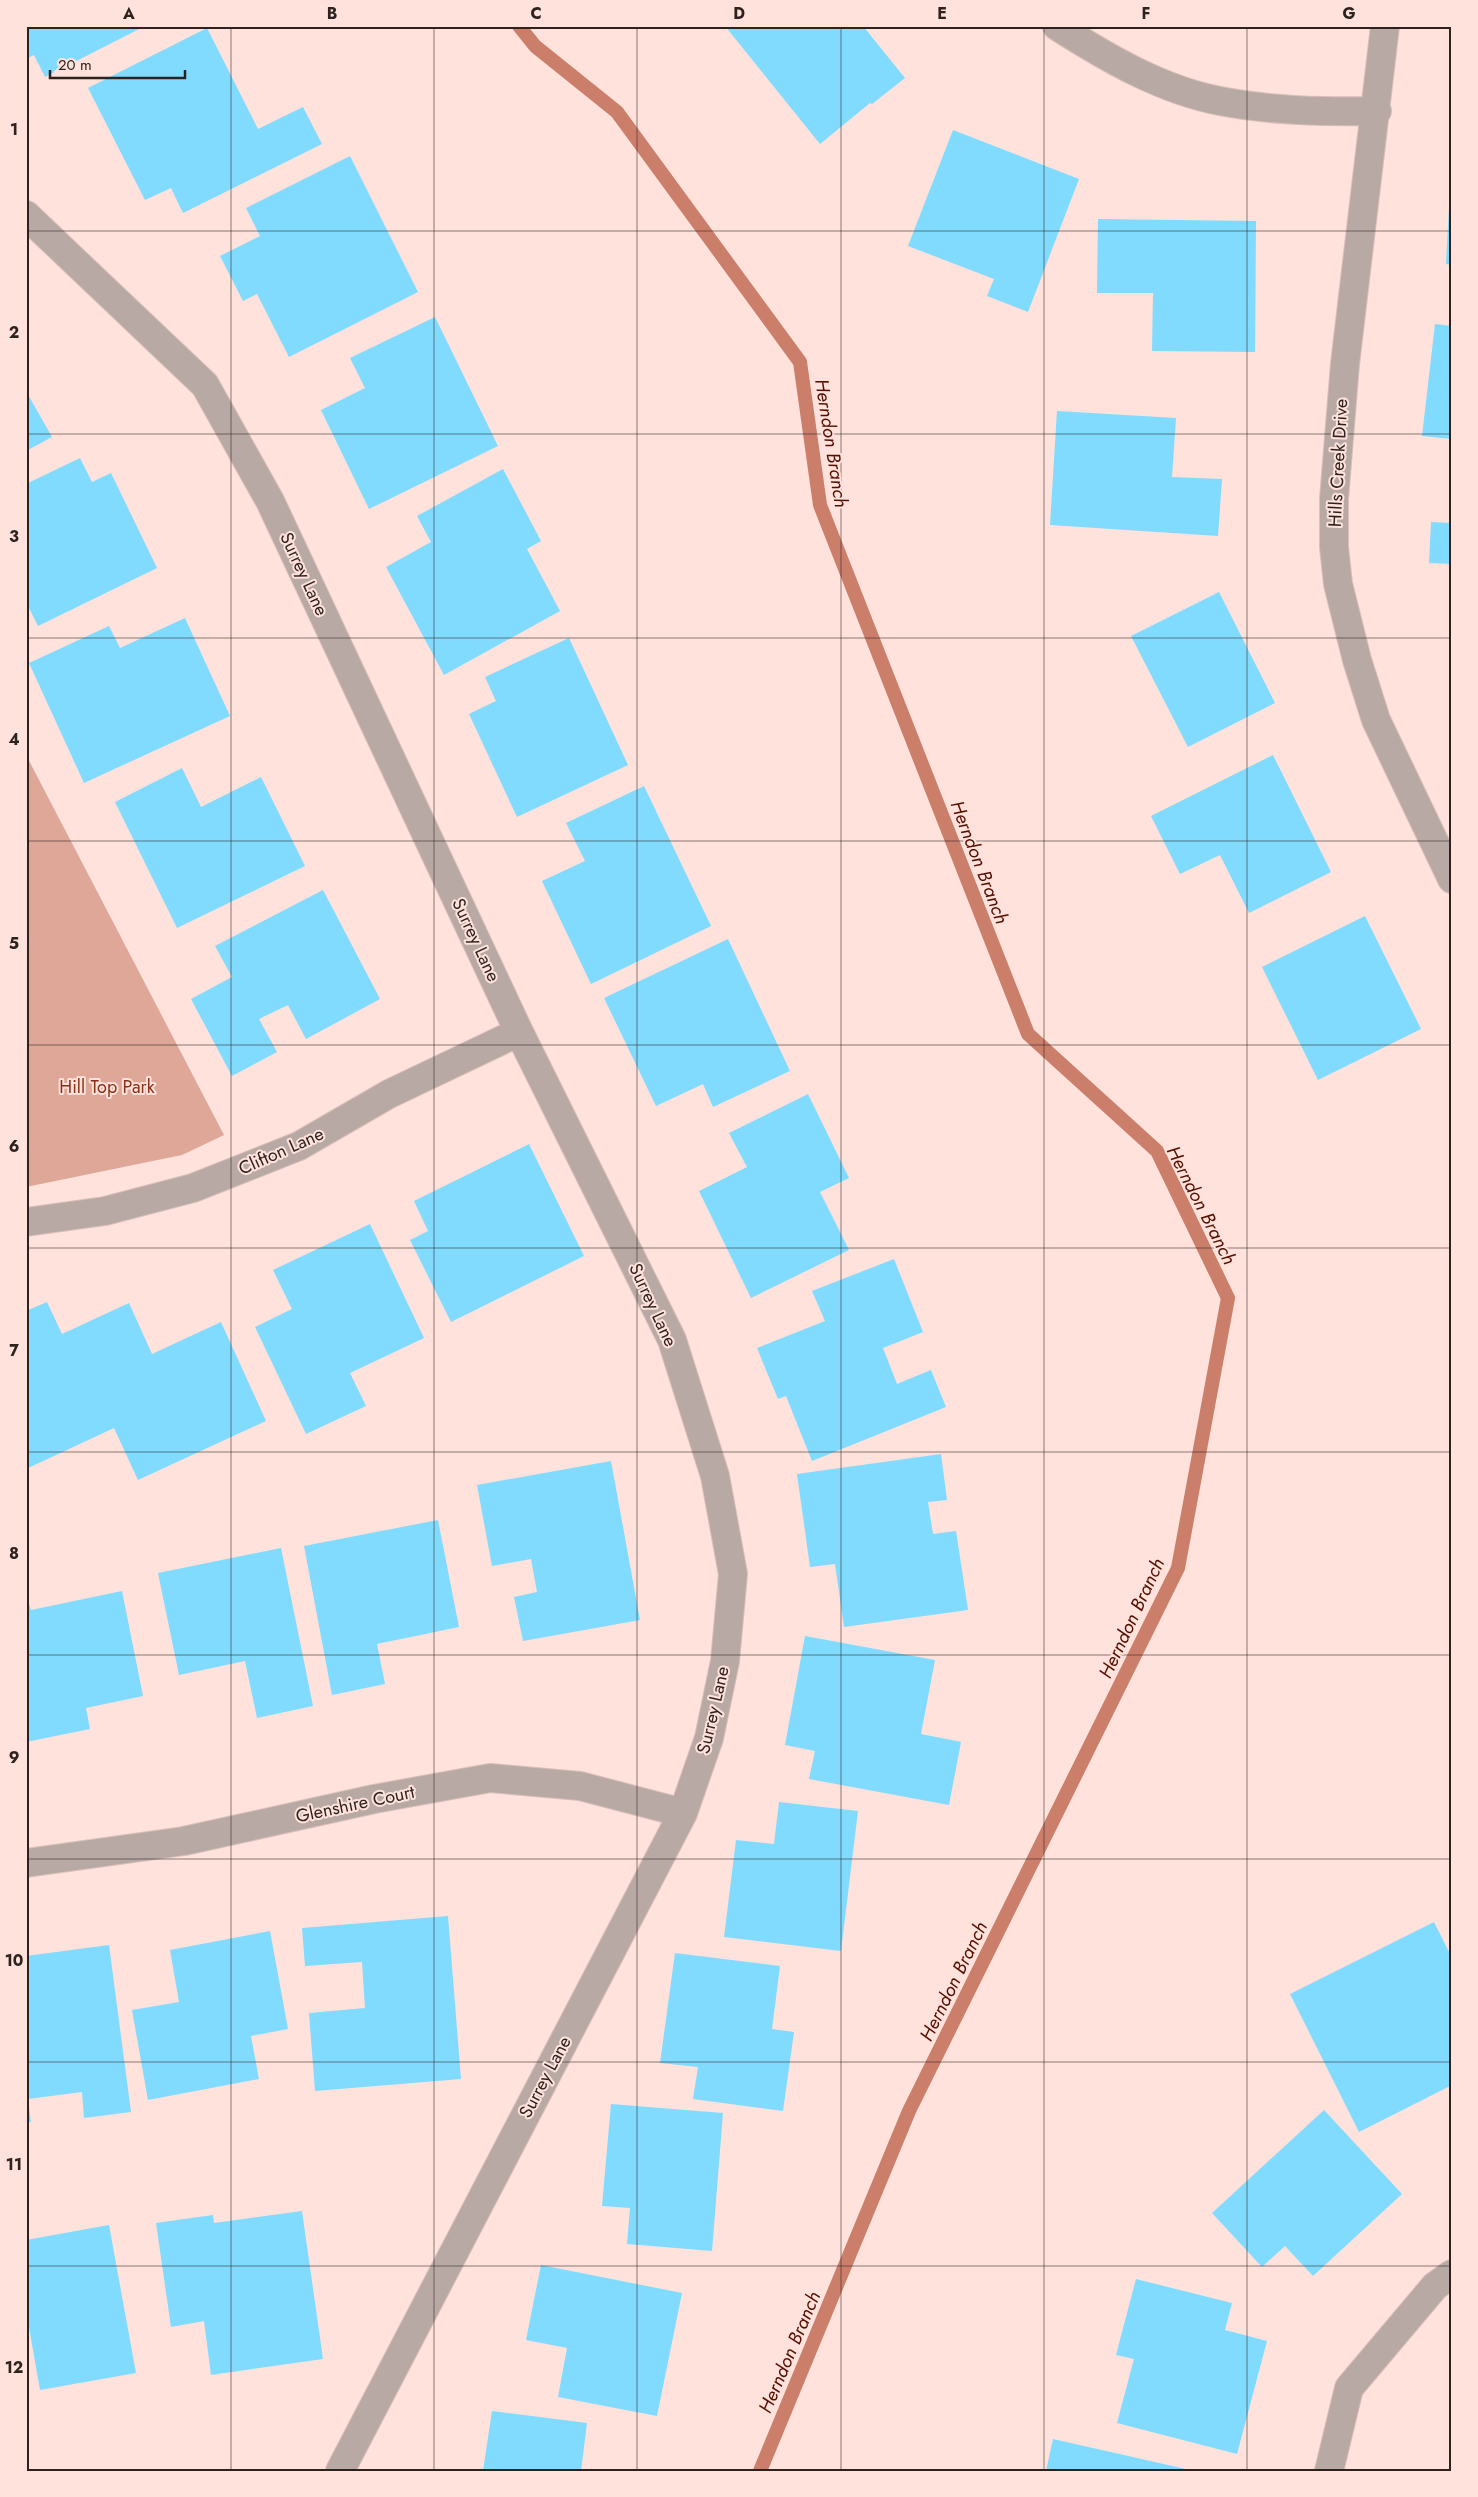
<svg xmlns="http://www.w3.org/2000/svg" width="1478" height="2497" viewBox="0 0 1478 2497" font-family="Jost,sans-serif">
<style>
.green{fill:#dea798}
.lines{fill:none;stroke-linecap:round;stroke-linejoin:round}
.stream{stroke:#cb7e6a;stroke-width:14}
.building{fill:#80dbff}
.minor-casing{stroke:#d9bfb9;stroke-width:30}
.minor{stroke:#b8a9a5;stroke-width:28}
.grid{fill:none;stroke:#2e221e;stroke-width:1;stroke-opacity:0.55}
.labels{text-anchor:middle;stroke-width:4;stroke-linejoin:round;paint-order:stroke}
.street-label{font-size:18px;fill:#2e221e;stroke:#fee2db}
.park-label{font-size:18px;fill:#8a2f16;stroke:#fee2db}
.water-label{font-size:19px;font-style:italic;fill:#540f00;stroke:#fee2db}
.neatline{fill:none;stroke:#2e221e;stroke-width:2}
.grid-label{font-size:16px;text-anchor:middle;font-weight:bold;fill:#2e221e}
</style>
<rect width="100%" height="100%" fill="#fee2db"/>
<path class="green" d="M26,755L224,1135L182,1155L26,1187Z"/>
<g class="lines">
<path class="stream" d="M519,26L535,46L617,112L800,362L820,505L1028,1034L1157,1151L1228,1298L1178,1568L909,2111L760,2471"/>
</g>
<path class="building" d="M26,26H145L45,77L34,55L26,59Z
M725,26H863L905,78L872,104L870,103L820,144Z
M207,28L258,129L303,107L322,144L183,213L171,188L145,200L88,88Z
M953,130L1079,179L1028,312L987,296L994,279L908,246Z
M350,156L418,292L289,357L257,294L243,301L220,256L260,236L246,208Z
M1449,207H1452V265L1446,264Z
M1098,219L1256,221L1255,352L1152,351L1153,293H1097Z
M435,317L498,446L369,509L321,410L365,388L350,358Z
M1435,324L1452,326V439L1422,436Z
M26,391L52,437L26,451Z
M1057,411L1176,418L1172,477L1222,479L1218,536L1050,525Z
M80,458L92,482L111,473L157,568L38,626L26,602V484Z
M503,469L541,541L527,549L560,611L444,675L386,567L431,542L417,516Z
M1431,522L1452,523V564L1429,563Z
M1219,592L1275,703L1188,747L1131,636Z
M185,618L230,716L84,783L29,663L109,626L120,648Z
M569,638L628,765L517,817L469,714L496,701L485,677Z
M1273,755L1331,872L1249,913L1220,855L1180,874L1151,816Z
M182,768L201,807L261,777L305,866L177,928L115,802Z
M644,786L711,926L591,984L542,881L585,861L566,823Z
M323,890L380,999L306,1039L288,1005L259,1019L277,1052L232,1076L191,999L232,977L215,946Z
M1365,916L1421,1029L1318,1080L1262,967Z
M728,939L790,1071L713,1107L703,1084L656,1106L604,998Z
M808,1094L849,1178L820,1192L849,1250L751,1298L699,1191L747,1167L729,1133Z
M529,1144L584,1256L451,1322L410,1240L428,1231L414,1201Z
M370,1224L424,1338L350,1373L366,1406L306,1434L255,1327L292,1309L273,1270Z
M894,1259L923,1332L883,1348L897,1384L931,1370L946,1407L812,1461L786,1396L778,1399L757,1348L825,1321L812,1291Z
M47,1302L62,1334L129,1303L152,1354L221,1322L266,1421L138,1480L114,1428L26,1469V1311Z
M941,1454L947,1500L928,1502L933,1534L956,1531L968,1610L844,1627L835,1564L810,1567L797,1474Z
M611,1461L640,1620L523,1641L514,1597L537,1592L531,1559L492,1566L477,1485Z
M438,1520L459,1627L377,1644L385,1684L332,1695L304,1546Z
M281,1548L313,1706L257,1718L245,1661L179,1675L158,1573Z
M122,1591L143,1696L86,1708L90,1729L26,1742V1594L31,1610Z
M805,1636L935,1660L921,1734L961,1742L949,1805L809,1779L815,1751L785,1745Z
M779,1802L858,1811L841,1951L724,1937L736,1840L774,1844Z
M448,1916L461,2079L315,2091L309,2013L365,2008L362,1962L305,1966L302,1928Z
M1434,1922L1452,1958V2085L1359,2132L1290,1994Z
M270,1931L288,2029L251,2036L259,2079L148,2100L132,2010L179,2002L170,1950Z
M109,1945L131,2112L84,2118L82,2092L28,2099L31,2122L26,2123V1956Z
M675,1953L780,1966L772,2029L794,2032L783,2111L693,2099L698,2067L660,2063Z
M611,2104L723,2113L712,2251L627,2244L630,2208L602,2206Z
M1324,2110L1402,2194L1313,2276L1285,2246L1262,2267L1212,2213Z
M302,2211L323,2359L211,2375L204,2321L171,2327L156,2223L213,2215L214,2223Z
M109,2225L136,2373L40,2390L26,2310V2240Z
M541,2265L682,2293L657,2416L558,2397L567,2348L526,2340Z
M1136,2279L1232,2303L1225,2330L1267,2341L1237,2454L1117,2423L1134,2359L1116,2355Z
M492,2411L587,2423L581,2471H483Z
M1053,2439L1190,2470V2471H1046Z"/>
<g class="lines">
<g class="minor-casing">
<path id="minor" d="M1057,26C1107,58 1162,90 1220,101C1272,111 1324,112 1377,111
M1385,26L1345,364L1334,499V547L1338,584L1357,660L1376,720L1452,879
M26,215L205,385L270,501L519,1032L672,1340L715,1476L733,1574L725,1661L709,1738L683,1813L340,2471
M26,1222L105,1211L193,1188L299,1146L389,1094L519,1032
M26,1863L184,1841L374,1799L490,1778L580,1786L683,1813
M1329,2471L1349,2388L1435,2286L1452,2274"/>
</g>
<use href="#minor" class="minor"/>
</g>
<path class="grid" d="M231,26V2471M434,26V2471M637,26V2471M841,26V2471M1044,26V2471M1247,26V2471M26,231H1452M26,434H1452M26,638H1452M26,841H1452M26,1045H1452M26,1248H1452M26,1452H1452M26,1655H1452M26,1859H1452M26,2062H1452M26,2266H1452"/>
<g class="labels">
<g class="street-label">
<text transform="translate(1338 463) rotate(-87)" y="6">Hills Creek Drive</text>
<text transform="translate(304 574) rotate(65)" y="6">Surrey Lane</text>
<text transform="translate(476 940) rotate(65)" y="6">Surrey Lane</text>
<text transform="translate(281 1151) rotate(-24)" y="6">Clifton Lane</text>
<text transform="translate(653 1305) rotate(65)" y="6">Surrey Lane</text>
<text transform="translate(713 1710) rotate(-77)" y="6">Surrey Lane</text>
<text transform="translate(355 1804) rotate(-12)" y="6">Glenshire Court</text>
<text transform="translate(545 2077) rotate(-62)" y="6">Surrey Lane</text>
</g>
<g class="park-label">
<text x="107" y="1093">Hill Top Park</text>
</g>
<g class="water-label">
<text transform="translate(832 443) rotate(81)" y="7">Herndon Branch</text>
<text transform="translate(980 862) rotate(69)" y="7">Herndon Branch</text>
<text transform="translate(1202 1205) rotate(63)" y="7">Herndon Branch</text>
<text transform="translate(1131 1618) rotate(-65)" y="7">Herndon Branch</text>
<text transform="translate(953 1981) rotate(-64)" y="7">Herndon Branch</text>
<text transform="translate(789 2352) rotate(-67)" y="7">Herndon Branch</text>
</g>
</g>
<rect width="1478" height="2497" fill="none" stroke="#fee2db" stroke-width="55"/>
<path d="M50 70v8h135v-8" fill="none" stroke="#2e221e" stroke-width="2.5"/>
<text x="58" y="70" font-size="15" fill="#2e221e" stroke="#fee2db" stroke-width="4" paint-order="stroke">20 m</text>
<rect x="28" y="28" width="1422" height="2442" class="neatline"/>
<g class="grid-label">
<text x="129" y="19">A</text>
<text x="332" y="19">B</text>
<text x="536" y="19">C</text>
<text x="739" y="19">D</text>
<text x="942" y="19">E</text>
<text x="1146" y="19">F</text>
<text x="1349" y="19">G</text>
<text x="14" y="135">1</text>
<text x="14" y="338">2</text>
<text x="14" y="542">3</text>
<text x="14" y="745">4</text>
<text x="14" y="949">5</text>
<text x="14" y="1152">6</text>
<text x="14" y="1356">7</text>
<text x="14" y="1559">8</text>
<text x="14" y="1763">9</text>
<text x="14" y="1966">10</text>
<text x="14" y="2170">11</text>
<text x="14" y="2373">12</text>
</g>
</svg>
